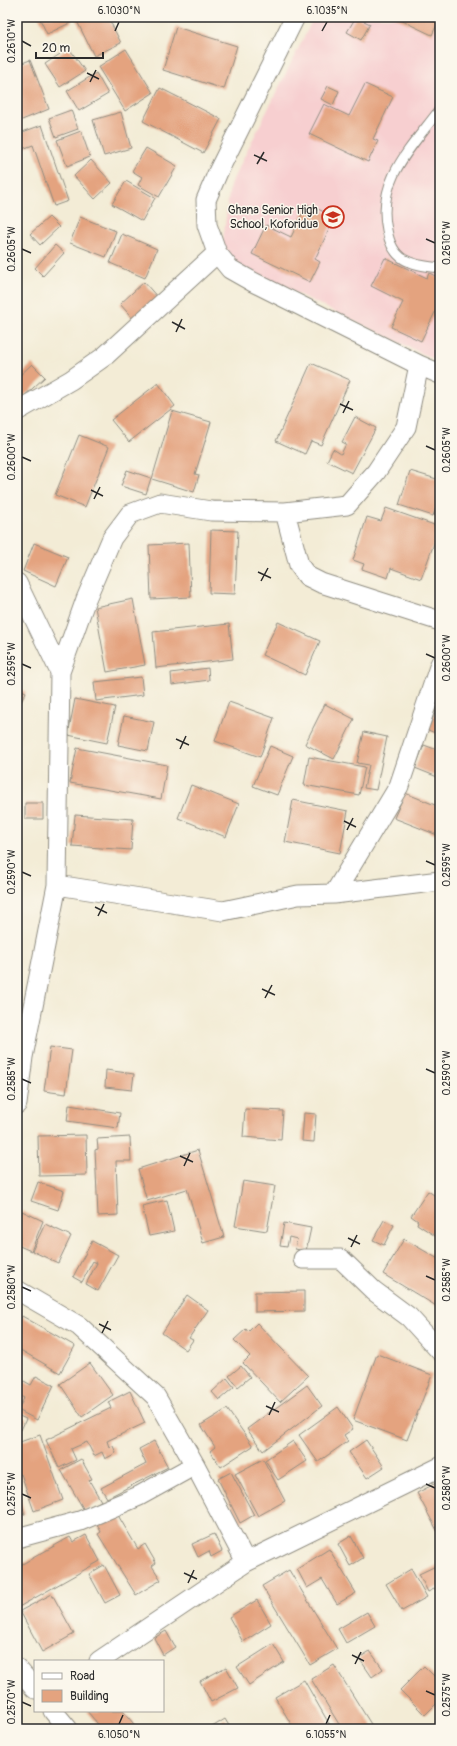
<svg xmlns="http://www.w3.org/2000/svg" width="457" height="1746" viewBox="0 0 457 1746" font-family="Pangolin,sans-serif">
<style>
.built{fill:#f7cfd0}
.building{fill:#e4a37f}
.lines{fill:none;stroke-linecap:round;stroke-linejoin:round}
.service-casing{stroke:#8f8c80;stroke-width:11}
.minor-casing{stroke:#8f8c80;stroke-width:21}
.service{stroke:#fff;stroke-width:9}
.minor{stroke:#fff;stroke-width:19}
.ticks{fill:none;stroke:#2b2b2b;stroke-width:1.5}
.labels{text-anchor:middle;stroke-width:3;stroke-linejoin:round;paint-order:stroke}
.poi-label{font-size:12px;fill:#2b2b2b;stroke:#fbf7ec;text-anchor:end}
.neatline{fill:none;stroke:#2b2b2b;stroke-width:1.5}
.ticks-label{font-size:10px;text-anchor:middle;fill:#2b2b2b}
</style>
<rect width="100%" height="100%" fill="#fbf7ec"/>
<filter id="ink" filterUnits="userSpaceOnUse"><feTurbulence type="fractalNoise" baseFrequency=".025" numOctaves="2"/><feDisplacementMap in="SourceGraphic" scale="8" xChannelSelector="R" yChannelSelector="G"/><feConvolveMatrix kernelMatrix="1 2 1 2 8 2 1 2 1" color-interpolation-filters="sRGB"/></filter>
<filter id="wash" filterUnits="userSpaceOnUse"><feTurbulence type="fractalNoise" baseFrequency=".012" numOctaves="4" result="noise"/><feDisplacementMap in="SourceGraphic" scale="16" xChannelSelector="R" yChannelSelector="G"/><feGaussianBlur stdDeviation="0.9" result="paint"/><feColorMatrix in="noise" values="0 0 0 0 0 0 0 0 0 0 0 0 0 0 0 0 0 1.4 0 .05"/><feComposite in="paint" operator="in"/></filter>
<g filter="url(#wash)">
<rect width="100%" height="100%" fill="#f3ecd6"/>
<path class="built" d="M314,17H440V362L231,262L222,249L230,185Z"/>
<g id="blocks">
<path class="building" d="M39,17H70L72,22L47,34Z
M75,17H108L121,43L94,56Z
M356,17L370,24L361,40L347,32Z
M394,17H440V18L432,35Z
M176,27L237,46L224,89L163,70Z
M69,48L85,71L60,87L45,64Z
M126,49L153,93L125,111L98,67Z
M30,60L49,109L17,122V65Z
M96,73L108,94L79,111L67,91Z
M365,84L393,97L373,139L378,141L368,162L309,134L324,104L349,116Z
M328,86L339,91L333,105L321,99Z
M160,88L221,119L203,153L143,121Z
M71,110L78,129L56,137L49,118Z
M121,112L131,148L104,156L93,120Z
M42,125L68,201L54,206L33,145L17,151V134Z
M81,131L90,157L67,166L57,140Z
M146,148L177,166L159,197L138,185L142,177L132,171Z
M91,160L112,183L95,199L74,176Z
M126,181L155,198L142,221L112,204Z
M307,204L335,217L315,259L320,262L310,282L252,254L266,225L291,237Z
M49,217L59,227L40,245L30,234Z
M80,217L116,231L106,257L70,243Z
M122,234L157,249L145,278L110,263Z
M55,245L64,253L43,276L35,268Z
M385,258L427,278L429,273L440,278V302L421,341L391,327L403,302L371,286Z
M144,282L159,299L134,320L120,304Z
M311,363L350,380L321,445L311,441L305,454L276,441Z
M32,364L45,377L22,398L17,393V378Z
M158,383L175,406L129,442L111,420Z
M172,411L211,422L195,474L199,475L194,492L152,479Z
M355,417L376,428L352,473L327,461L333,449L341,454L346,444L342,442Z
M79,435L109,447L85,507L55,495Z
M127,470L151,478L146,494L121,486Z
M410,471L440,480V495L433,516L399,505Z
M440,499V517L434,515Z
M386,508L440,527L421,579L391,568L388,578L362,569L364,564L353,560L367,517L381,521Z
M211,530L238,531L235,594L209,593Z
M34,543L68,557L56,586L23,571Z
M189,543L191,597L151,599L149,545Z
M133,599L145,665L107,672L95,607Z
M278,622L320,641L305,675L262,655Z
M229,624L233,659L156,668L153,632Z
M208,668L209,680L172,685L171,673Z
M141,677L143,695L96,701L94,682Z
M17,688L26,692L17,710Z
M75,699L115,707L107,743L68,735Z
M229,702L274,718L260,757L215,741Z
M325,704L354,719L334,759L305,744Z
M438,706L440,707V735L428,730Z
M124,716L154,722L148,751L118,745Z
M364,732L387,737L376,790L364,788L369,765L357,763Z
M424,745L440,751V778L415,768Z
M270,746L293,756L277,795L253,786Z
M77,748L167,765L161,799L70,783Z
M309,757L365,767L359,795L304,785Z
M191,785L239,804L226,837L178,818Z
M405,793L440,807V836L394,818Z
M293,800L348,811L340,853L285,842Z
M25,803H43V819H25Z
M75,815L133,819L131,850L72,846Z
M50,1047L72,1050L66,1094L44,1091Z
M106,1070L134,1074L132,1090L105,1087Z
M69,1105L120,1113L118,1128L67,1121Z
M245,1109L283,1111L281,1140L243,1137Z
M304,1113L316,1114L314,1142L302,1141Z
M86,1135L87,1175L39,1176L38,1136Z
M130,1137L131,1161H116L118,1215L98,1216L95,1150L98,1149L97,1139Z
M198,1150L224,1237L203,1243L187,1189L147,1201L138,1169Z
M243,1181L275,1186L267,1231L235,1226Z
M38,1182L64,1191L58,1210L31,1201Z
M428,1191L440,1199V1239L417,1224L418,1221L411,1216Z
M167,1200L174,1231L149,1236L142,1206Z
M22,1211L43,1221L31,1251L17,1245V1223Z
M384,1220L394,1225L384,1245L373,1240Z
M284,1223L311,1228L306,1251L295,1249L297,1239L289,1237L287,1247L280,1246Z
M45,1224L71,1236L58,1263L32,1251Z
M404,1239L440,1260V1303L438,1307L383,1274Z
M92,1241L118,1255L98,1291L86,1284L97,1263L93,1261L82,1282L73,1277Z
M304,1291V1311L255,1312V1292Z
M187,1295L208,1310L189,1338L193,1340L186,1350L162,1333Z
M22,1316L75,1346L60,1373L17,1348V1326Z
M257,1323L308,1376L280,1402L243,1363L250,1356L234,1340L246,1329L248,1332Z
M377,1354L432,1375L407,1440L353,1420Z
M90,1363L113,1395L82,1417L60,1384Z
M241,1366L250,1377L238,1387L229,1376Z
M36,1376L54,1385L37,1420L18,1410L24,1398L17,1394L24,1381L31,1385Z
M227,1378L234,1387L219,1400L212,1392Z
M307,1385L322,1406L263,1451L247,1429Z
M130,1391L145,1423L107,1441L109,1447L113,1446L116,1453L105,1459L102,1452L94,1456L87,1442L71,1449L76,1460L59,1468L46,1440L111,1408L108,1402Z
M338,1407L353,1429L344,1435L348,1441L318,1462L299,1435Z
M227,1409L253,1446L221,1467L210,1451L215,1447L201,1425Z
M17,1415L26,1419L21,1430L17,1429Z
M40,1435L63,1500L34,1511L21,1474L17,1476V1443Z
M366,1440L384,1467L367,1478L349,1452Z
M154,1441L168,1467L107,1498L101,1488L146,1464L139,1449Z
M293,1441L307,1461L278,1480L265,1460Z
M81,1459L92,1479L89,1480L101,1501L84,1510L61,1470Z
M263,1459L285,1501L258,1516L235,1474Z
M231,1472L254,1515L240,1523L218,1479Z
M440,1481V1536L417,1493Z
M17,1489L25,1514L17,1516Z
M116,1512L138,1549L145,1544L156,1563L152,1566L161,1580L136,1595L98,1534L101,1532L97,1524Z
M214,1534L222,1551L211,1557L209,1551L198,1557L192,1544Z
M86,1535L100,1561L17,1608V1567L70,1537L73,1542Z
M351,1536L363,1558L350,1566L338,1544Z
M329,1549L356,1593L337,1604L322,1579L307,1588L297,1569Z
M440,1564V1586L428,1592L419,1574Z
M104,1565L120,1595L105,1603L89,1574Z
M411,1569L427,1597L402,1611L386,1584Z
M289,1570L337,1649L310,1665L262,1586Z
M52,1594L74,1634L42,1652L20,1611Z
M257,1600L271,1624L243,1642L229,1617Z
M367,1612L375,1626L346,1643L338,1629Z
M166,1631L175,1647L163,1655L154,1638Z
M273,1644L284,1662L249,1685L237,1667Z
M370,1651L383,1669L372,1677L359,1658Z
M334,1665L374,1729H342L311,1679Z
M424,1666L440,1682V1700L425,1715L400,1690Z
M226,1667L238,1688L211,1702L200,1681Z
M304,1680L332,1729H294L275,1697Z
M87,1711H123L138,1729H102Z
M225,1719L231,1729H209Z"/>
</g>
</g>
<g filter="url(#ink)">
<use href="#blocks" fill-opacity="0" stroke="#8f8c80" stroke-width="1"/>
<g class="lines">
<g class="service-casing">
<path id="service" d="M440,109C412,147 376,180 387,230C393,263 411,264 440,268"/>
</g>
<g class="minor-casing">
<path id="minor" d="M295,17L218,172L206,200L207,225L217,253L230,269L253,282L419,365L440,374
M17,411L71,380L105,356L217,253
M285,512L299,565L307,576L321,583L440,621
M17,583L60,672L57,885L23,1057L17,1104
M60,672L86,599L112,538L130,514L160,503L211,511L285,512L347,505L376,472L406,427L419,365
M57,885L223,911L298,895L334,894L399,786L440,664
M334,894L440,881
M303,1259H341L374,1291L409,1317L440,1351
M17,1290L79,1326L156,1397L195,1465L246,1562
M17,1538L80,1521L139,1496L195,1465
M99,1661L246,1562L440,1467
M17,1668L35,1689
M53,1711L68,1729"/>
</g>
<use href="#service" class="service"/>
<use href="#minor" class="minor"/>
</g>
</g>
<path class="ticks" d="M115,31L119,22M322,31L327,22M22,41L31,46M87,73L99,79M90,82L96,70M254,155L267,161M257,164L264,152M426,239L435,243M22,249L31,253M172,322L185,329M176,332L182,319M340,404L353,410M343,413L349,401M426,446L435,450M22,457L31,461M91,490L103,496M94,499L100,487M258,572L271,578M261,581L268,568M426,654L435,658M22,664L31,668M176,739L189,745M180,749L186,736M344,821L356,827M347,830L353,818M426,861L435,865M22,872L31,876M95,907L107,913M98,916L104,904M262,989L275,995M265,998L272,985M426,1069L435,1073M22,1079L31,1083M180,1156L193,1162M184,1166L190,1153M348,1238L360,1244M351,1247L357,1235M426,1276L435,1280M22,1287L31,1291M99,1324L111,1330M102,1333L108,1321M266,1406L279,1412M269,1415L275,1402M426,1484L435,1488M22,1494L31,1498M184,1573L197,1579M188,1583L194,1570M352,1655L364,1661M355,1664L361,1652M426,1691L435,1695M22,1702L31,1706M119,1724L123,1715M326,1724L330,1715"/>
<defs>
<g id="school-ring" transform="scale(1.15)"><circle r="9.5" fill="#fbf7ec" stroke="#c8321e" stroke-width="1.5"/><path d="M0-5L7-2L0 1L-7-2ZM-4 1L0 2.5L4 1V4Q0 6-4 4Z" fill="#c8321e"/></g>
</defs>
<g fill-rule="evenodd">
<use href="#school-ring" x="333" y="217"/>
</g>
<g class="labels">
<g class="poi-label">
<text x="318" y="214">Ghana Senior High<tspan x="318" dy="14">School, Koforidua</tspan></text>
</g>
</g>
<rect width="457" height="1746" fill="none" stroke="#fbf7ec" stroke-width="44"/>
<rect x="34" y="1660" width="130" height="52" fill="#fbf7ec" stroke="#a8a59f"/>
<rect x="42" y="1673" width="20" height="6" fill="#ffffff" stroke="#a8a59f"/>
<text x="70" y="1680" font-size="12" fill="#2b2b2b">Road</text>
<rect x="42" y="1690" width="20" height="12" fill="#e4a37f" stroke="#a8a59f"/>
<text x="70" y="1700" font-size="12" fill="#2b2b2b">Building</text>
<path d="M36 52v6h67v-6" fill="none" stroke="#2b2b2b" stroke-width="2"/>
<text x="42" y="52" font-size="12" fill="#2b2b2b" stroke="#fbf7ec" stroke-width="3" paint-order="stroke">20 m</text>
<rect x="22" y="22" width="413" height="1702" class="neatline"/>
<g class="ticks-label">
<text x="119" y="14">6.1030°N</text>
<text x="327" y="14">6.1035°N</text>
<text transform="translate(11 41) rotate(-90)" y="4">0.2610°W</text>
<text transform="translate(446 243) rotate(-90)" y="4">0.2610°W</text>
<text transform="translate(11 249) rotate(-90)" y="4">0.2605°W</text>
<text transform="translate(446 450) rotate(-90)" y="4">0.2605°W</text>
<text transform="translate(11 457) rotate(-90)" y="4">0.2600°W</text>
<text transform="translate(446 658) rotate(-90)" y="4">0.2600°W</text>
<text transform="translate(11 664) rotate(-90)" y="4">0.2595°W</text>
<text transform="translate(446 865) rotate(-90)" y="4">0.2595°W</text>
<text transform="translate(11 872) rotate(-90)" y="4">0.2590°W</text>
<text transform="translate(446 1073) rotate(-90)" y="4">0.2590°W</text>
<text transform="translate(11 1079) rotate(-90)" y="4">0.2585°W</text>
<text transform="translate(446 1280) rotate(-90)" y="4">0.2585°W</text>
<text transform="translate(11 1287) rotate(-90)" y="4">0.2580°W</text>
<text transform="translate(446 1488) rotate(-90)" y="4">0.2580°W</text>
<text transform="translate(11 1494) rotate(-90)" y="4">0.2575°W</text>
<text transform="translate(446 1695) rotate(-90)" y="4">0.2575°W</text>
<text transform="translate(11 1702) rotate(-90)" y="4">0.2570°W</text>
<text x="119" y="1738">6.1050°N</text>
<text x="326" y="1738">6.1055°N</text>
</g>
</svg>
